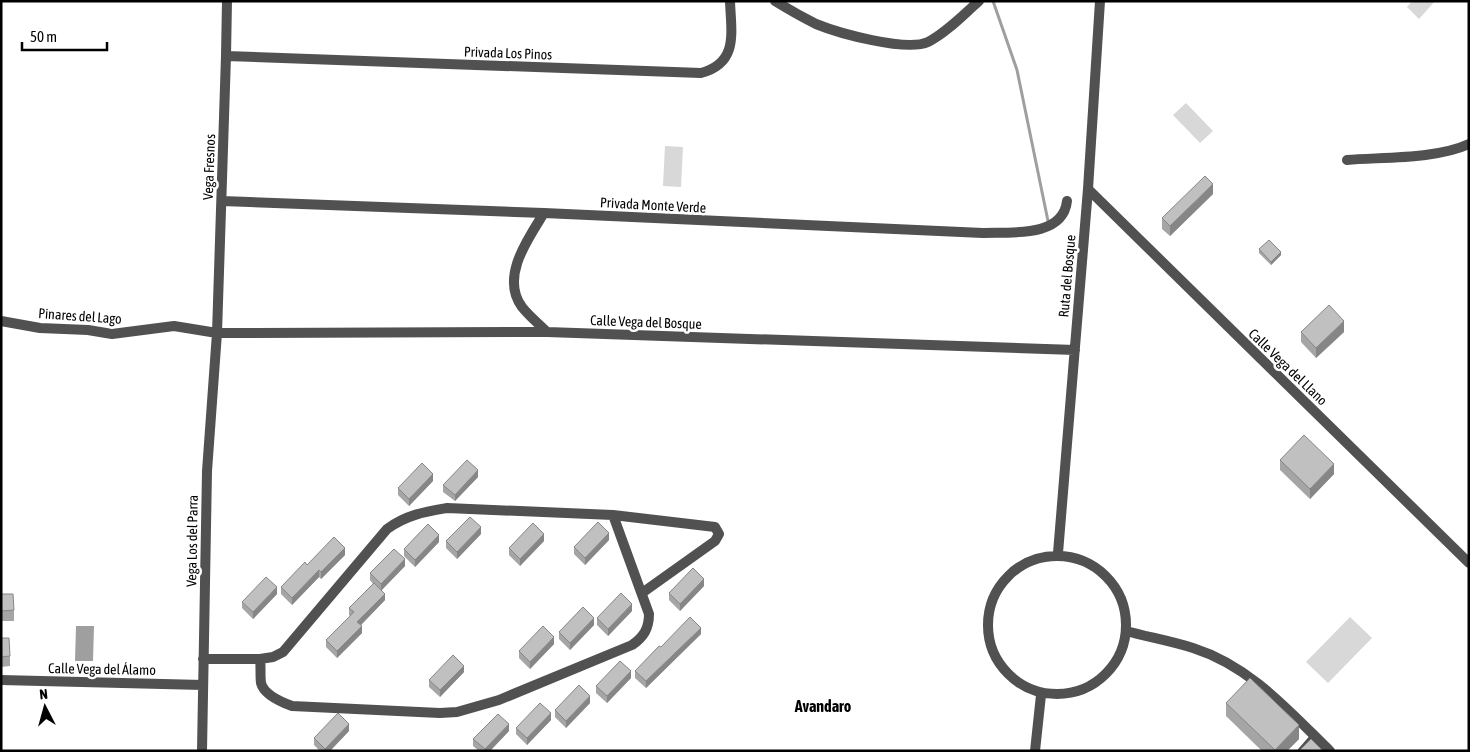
<svg xmlns="http://www.w3.org/2000/svg" width="1470" height="752" viewBox="0 0 1470 752" font-family="'Asap Condensed',sans-serif">
<style>
.green{fill:#d8d8d8}
.water{fill:#9f9f9f}
.lines{fill:none;stroke-linecap:round;stroke-linejoin:round}
.stream{stroke:#9f9f9f;stroke-width:3}
.service{stroke:#515151;stroke-width:5.5}
.minor{stroke:#515151;stroke-width:10}
.wall{fill:#a5a5a5}
.shaded-wall{fill:#868686}
.building{fill:#c0c0c0;stroke:#868686}
.labels{text-anchor:middle;stroke-width:5;stroke-linejoin:round;paint-order:stroke}
.street-label{font-size:14px;fill:#000;stroke:#fff}
.quarter-label{font-size:16px;font-weight:bold;fill:#000;stroke:#fff}
</style>
<rect width="100%" height="100%" fill="#fff"/>
<path class="green" d="M1412,1H1435L1419,19L1407,7Z
M1186,103L1213,131L1200,143L1173,115Z
M665,146L683,147L681,187L663,186Z
M1350,617L1372,638L1328,683L1306,662Z"/>
<path class="water" d="M76,626H94L93,661H75Z"/>
<g class="lines">
<path class="stream" d="M993,1L1017,70L1048,221"/>
<path class="service" d="M1300,751L1314,735"/>
<path class="minor" d="M775,1C788,9 802,17 816,24C838,33 906,52 928,42C946,33 963,15 979,1
M226,56L701,73C739,63 731,32 730,1
M1347,160C1383,157 1437,159 1469,144
M1088,189L1469,563
M222,201L544,213L983,233C1010,232 1063,238 1067,201
M544,213C528,239 500,277 522,307C529,316 539,324 547,332
M1,321L40,328L88,330L112,334L174,326L217,333L547,332L1075,350
M613,515L715,527L719,534L715,541L642,593
M1058,553L1088,189L1100,1
M988 625a69 69 0 1 1 138 0a69 69 0 1 1-138 0Z
M1126,631C1148,637 1171,641 1193,648C1250,666 1289,711 1330,751
M203,659H260L273,657L283,652L387,529C406,515 424,512 447,508L613,515L649,614C649,628 644,637 632,645L499,700L457,712L440,713L292,706C281,702 264,695 261,683C260,675 261,666 260,659
M1,680L203,685
M202,751L207,471L217,333L226,56L227,1
M1035,751L1041,695"/>
</g>
<path class="wall" d="M1213,194L1170,236L1162,229V218Z
M1259,249L1281,255L1271,265L1259,253Z
M1301,332H1344L1316,358L1301,342Z
M1280,460L1334,474L1310,499L1280,470Z
M478,477L455,501L443,492V485Z
M433,481L409,506L398,495V488Z
M481,534L457,559L446,548V541Z
M609,540L585,565L574,554V547Z
M544,541L520,566L509,555V548Z
M439,542L415,567L404,556V549Z
M345,555L321,579L319,577L292,605L281,594V587L307,565Z
M405,566L381,590L385,600L361,625L362,633L337,658L326,647V640L350,616L349,615V608L373,584L370,580V573Z
M704,586L680,611L669,600V593Z
M1,594L14,610V621H1Z
M277,594L253,619L242,608V602Z
M632,611L608,636L597,625V618Z
M594,625L570,650L559,639V632Z
M701,634L646,688L635,678V671L661,647Z
M1,638L10,656V666L1,667Z
M554,644L530,669L519,658V651Z
M464,672L440,697L429,687V680Z
M631,678L607,703L596,693V686Z
M590,703L566,728L555,717V710Z
M1226,703L1299,739L1287,751H1262L1226,716Z
M551,720L527,745L516,734V728Z
M349,731L330,751H320L314,745V738Z
M509,731L490,751H479L473,746V739Z"/>
<path class="shaded-wall" d="M1213,184V194L1170,236V226Z
M1281,252V255L1271,265V262Z
M1344,321V332L1316,358V348Z
M1334,464V474L1310,499V489Z
M478,470V477L455,501V495Z
M433,474V481L409,506V499Z
M481,527V534L457,559V552Z
M609,533V540L585,565V558Z
M544,534V541L520,566V559Z
M439,535V542L415,567V560Z
M345,548V555L321,579V572Z
M405,559V566L381,591V584Z
M319,570V577L292,605V598Z
M704,579V586L680,611V604Z
M277,587V594L253,619V612Z
M385,594V600L357,629V622Z
M632,604V611L608,636V629Z
M594,618V625L570,650V643Z
M362,626V633L337,658V651Z
M701,628V634L646,688V681Z
M554,637V644L530,669V662Z
M464,666V672L440,697V690Z
M631,671V678L607,703V696Z
M590,696V703L566,728V721Z
M551,713V720L527,745V738Z
M349,724V731L330,751H325V749Z
M509,724V731L490,751H485V749Z
M1299,725V739L1287,751H1275V750Z"/>
<path class="building" d="M1205,176L1213,184L1170,226L1162,218Z
M1269,240L1281,252L1271,262L1259,249Z
M1329,305L1344,321L1316,348L1301,332Z
M1304,435L1334,464L1310,489L1280,460Z
M467,460L478,470L455,495L443,485Z
M422,463L433,474L409,499L398,488Z
M470,517L481,527L457,552L446,541Z
M598,522L609,533L585,558L574,547Z
M533,523L544,534L520,559L509,548Z
M428,524L439,535L415,560L404,549Z
M334,537L345,548L321,572L319,570L292,598L281,587L305,562L307,565Z
M394,549L405,559L381,584L370,573Z
M693,568L704,579L680,604L669,593Z
M266,577L277,587L253,612L242,602Z
M374,583L385,594L357,622L362,626L337,651L326,640L354,612L349,608Z
M621,593L632,604L608,629L597,618Z
M1,594H13L14,610L1,611Z
M583,607L594,618L570,643L559,632Z
M690,617L701,628L646,681L635,671L659,646L661,647Z
M543,626L554,637L530,662L519,651Z
M1,638H9L10,656L1,657Z
M453,655L464,666L440,690L429,680Z
M620,661L631,671L607,696L596,686Z
M1250,678L1299,725L1275,750L1226,703Z
M579,685L590,696L566,721L555,710Z
M540,703L551,713L527,738L516,728Z
M338,713L349,724L325,749L314,738Z
M498,714L509,724L485,749L473,739Z
M1311,739L1323,751L1300,750Z"/>
<g class="labels">
<g class="street-label">
<text transform="translate(508 53) rotate(2)" y="5">Privada Los Pinos</text>
<text transform="translate(209 167) rotate(-88)" y="5">Vega Fresnos</text>
<text transform="translate(653 205) rotate(3)" y="5">Privada Monte Verde</text>
<text transform="translate(1067 276) rotate(-85)" y="5">Ruta del Bosque</text>
<text transform="translate(80 316) rotate(4)" y="5">Pinares del Lago</text>
<text transform="translate(646 322) rotate(2)" y="5">Calle Vega del Bosque</text>
<text transform="translate(1288 367) rotate(44)" y="5">Calle Vega del Llano</text>
<text transform="translate(192 541) rotate(-89)" y="5">Vega Los del Parra</text>
<text transform="translate(102 669) rotate(1)" y="5">Calle Vega del Álamo</text>
</g>
<g class="quarter-label">
<text x="823" y="712">Avandaro</text>
</g>
</g>
<rect width="1470" height="752" fill="none" stroke="#000000" stroke-width="5"/>
<g transform="translate(45 707) rotate(354)" stroke="#ffffff" stroke-width="4" paint-order="stroke">
<path d="M0-4L9 19L0 12L-9 19Z" fill="#000000"/>
<text y="-8" font-size="14" font-weight="bold" text-anchor="middle" fill="#000000">N</text>
</g>
<path d="M22 42v8h85v-8" fill="none" stroke="#000000" stroke-width="2.5"/>
<text x="30" y="42" font-size="15" fill="#000000" stroke="#ffffff" stroke-width="4" paint-order="stroke">50 m</text>
</svg>
